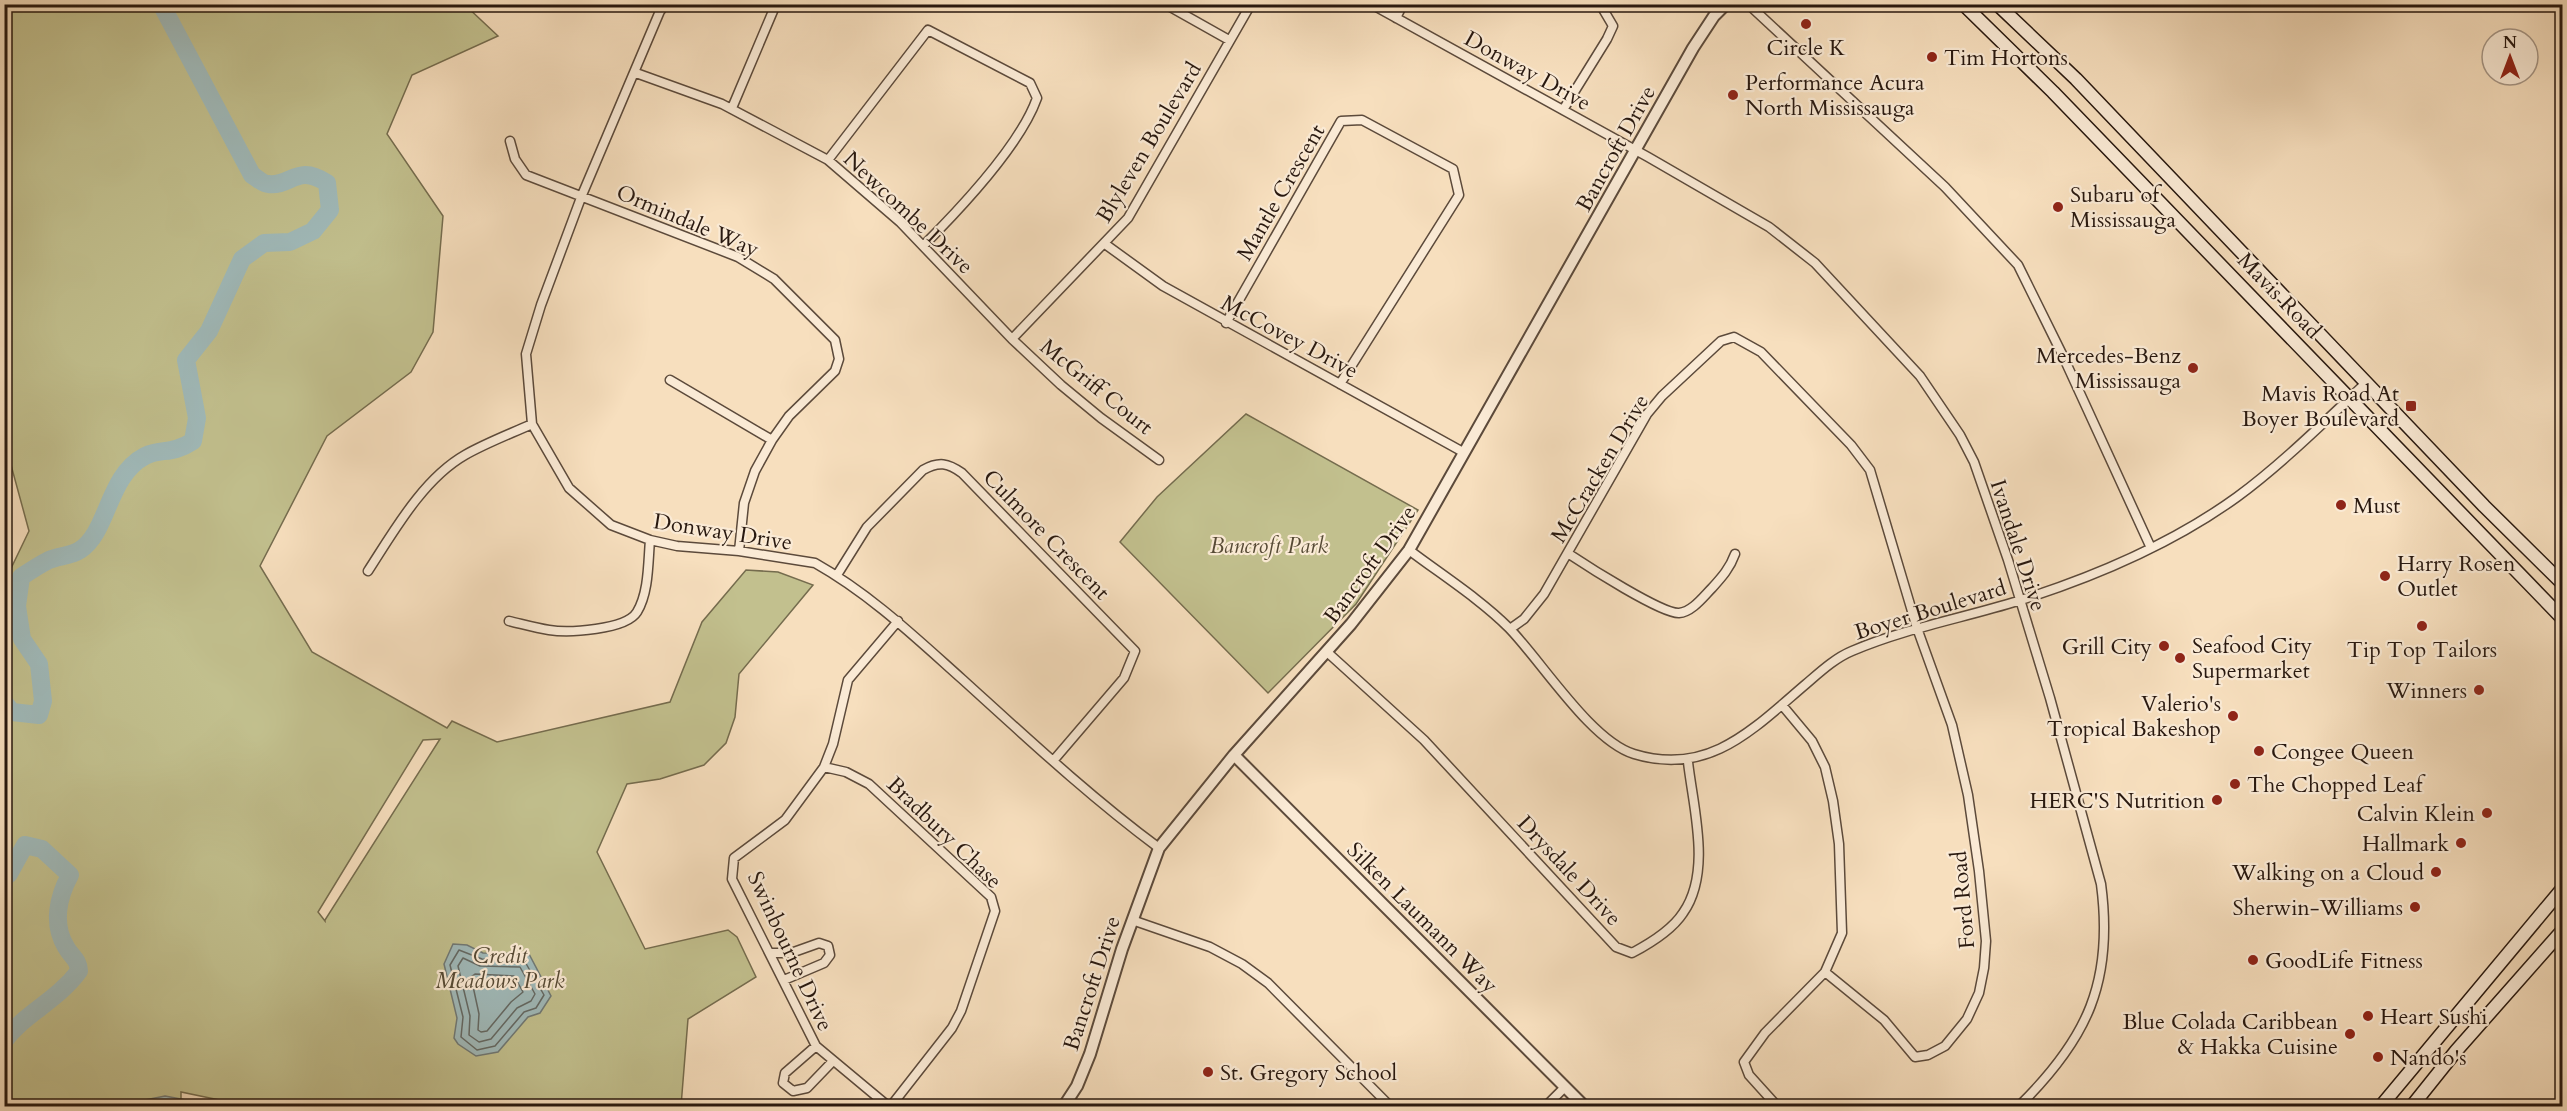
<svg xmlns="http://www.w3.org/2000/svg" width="2567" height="1111" viewBox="0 0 2567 1111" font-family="Cardo,serif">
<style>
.green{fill:#c2c08e;stroke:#756c4e;stroke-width:1.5;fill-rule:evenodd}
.water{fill:#a0baba;stroke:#707976;stroke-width:1.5}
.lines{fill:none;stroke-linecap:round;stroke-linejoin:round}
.shore{stroke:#646964;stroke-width:1.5}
.river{stroke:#a0baba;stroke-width:18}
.minor-casing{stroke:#5c4a3b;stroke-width:11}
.tertiary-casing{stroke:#5c4a3b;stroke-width:14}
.secondary-casing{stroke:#28180f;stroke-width:15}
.minor{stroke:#faead5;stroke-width:8}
.tertiary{stroke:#faead5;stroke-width:10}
.secondary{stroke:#faead5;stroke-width:12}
.poi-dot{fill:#8f2418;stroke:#faead5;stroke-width:2}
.labels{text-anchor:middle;stroke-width:4.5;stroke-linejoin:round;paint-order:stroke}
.poi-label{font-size:22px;fill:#28180f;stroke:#faead5;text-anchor:start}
.street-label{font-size:22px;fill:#28180f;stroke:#faead5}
.park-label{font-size:22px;font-style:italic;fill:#564a35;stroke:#faead5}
</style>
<rect width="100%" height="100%" fill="#f7dfbe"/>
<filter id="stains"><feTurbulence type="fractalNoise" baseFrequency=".00333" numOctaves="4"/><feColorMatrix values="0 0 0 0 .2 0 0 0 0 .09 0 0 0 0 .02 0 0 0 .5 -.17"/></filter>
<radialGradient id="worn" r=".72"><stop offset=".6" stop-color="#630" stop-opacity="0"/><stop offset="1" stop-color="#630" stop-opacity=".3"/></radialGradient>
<path class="green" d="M8,4L465,5L498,36L412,75L387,134L443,216L433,332L411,372L327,436L260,566L312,652L447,728L452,721L497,742L670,702L702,622L746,570L778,572L813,585L739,674L735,717L726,743L704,765L660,779L627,784L597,852L645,949L728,930L737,937L756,977L688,1019L681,1106H248L181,1092V1106H5L4,583L29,531L11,465L4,460L5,6ZM440,739L325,920V921L318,912L423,740Z
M1246,414L1418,510L1356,604L1268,693L1120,542L1157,497Z"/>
<path class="water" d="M453,944L467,945L483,953L529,954L551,996L540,1013L528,1017L498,1052L476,1056L458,1044L454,1038L457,1018L444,964Z
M165,1096L212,1105L217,1106H128L140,1101Z"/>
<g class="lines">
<path class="shore" d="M459,950L482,959L524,960L544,995L536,1008L524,1012L495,1046L477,1050L461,1037L463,1017L450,965Z
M463,958L480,966L520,967L535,994L531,1001L517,1008L491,1039L479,1042L469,1035L470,1016L458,966Z
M475,974L514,976L523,992L511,1002L487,1031L481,1032L478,1030L479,1014L471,977Z"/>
<path class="river" d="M4,702L12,712L39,715L43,701L39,664L22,639L17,606L21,577C30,571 39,565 49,560C58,556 71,556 80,550C109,531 107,476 145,456C161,448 172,455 193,441L197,418L186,360L209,331L242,259L264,243L290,242L313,231L330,210L327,183C297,163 291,187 268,184C263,184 257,178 252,175L161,4
M4,877L9,874L25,845L42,849L70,875C58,897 52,924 66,947C72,958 78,958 79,971C57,1001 25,1013 4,1041"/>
<g class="minor-casing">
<path id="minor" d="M650,4L661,10
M663,4L582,195L541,305L526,354L532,424L569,488L611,525L650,540L677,546L739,551L815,563C870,594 915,637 962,679C1026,737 1089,796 1159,848
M1165,4L1229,40
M1371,4L1648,157L1769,227L1815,263L1920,376L1960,435L1974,462L2008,560L2050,698L2101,884C2114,982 2087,1039 2019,1106
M1748,4L1945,187L2018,265L2062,354L2151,548
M1396,18L1403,4
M636,73L722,104L828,160L900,222L1012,339L1061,385L1101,418L1159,460
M732,108L776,4
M1563,110L1607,39L1613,26L1600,4
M510,141L515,159L526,175L738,257L774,279L835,340L839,359L835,371L789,416L772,440L755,471L744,503L739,551
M828,160L928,30L1030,83L1037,98C1020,146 960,209 923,246
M1105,244L1163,286L1463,452
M1226,323L1341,121L1362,120L1453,169L1459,195L1340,384
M1012,339L1128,218L1251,4
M670,380L772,440
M1409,550C1442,575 1480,599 1509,628C1542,662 1591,741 1634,754C1709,777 1753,729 1806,684C1820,672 1835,658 1852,651C1906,628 1963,618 2018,601C2094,577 2172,544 2237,497C2283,463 2325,421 2367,382
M1569,554C1587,566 1662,614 1679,613C1692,612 1703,597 1712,588C1722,577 1730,568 1735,554
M368,571C394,531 423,479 465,455C486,443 510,434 532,424
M837,575L867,527L923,470C939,461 948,463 962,473L1135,651L1124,678L1053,761
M509,621C522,624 536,628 549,630C568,633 626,630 637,612C649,592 648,563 650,540
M1510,629L1524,619L1544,594L1647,414L1662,396L1721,341L1734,337L1761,352L1851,445L1870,470L1917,628L1952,725L1968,795L1979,871L1986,941L1984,968L1979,993L1967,1019L1945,1046L1928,1055L1915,1057L1884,1020L1825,972
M1327,652L1424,740L1616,947L1632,953C1649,944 1672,930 1683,913C1712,872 1693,807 1688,762
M824,767L846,772L869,784L991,897L995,911L961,1011L952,1028L891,1106
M1132,920L1210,947L1242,964L1268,983L1390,1106
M770,953H791L819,943L828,946L830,955L824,963L784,980
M816,1046L785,1073L783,1083L793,1091L807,1088L833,1061
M888,1106L816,1046L732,879L734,858L785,820L824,767L833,744L848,680L898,621
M1546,1106L1565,1087
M1777,1106L1749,1075L1744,1062L1765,1033L1825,972L1842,933L1839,844L1833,801L1825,767L1812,741L1782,705"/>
</g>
<g class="tertiary-casing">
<path id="tertiary" d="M1234,755L1584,1106
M1064,1106L1077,1086L1090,1054L1122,949L1159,848L1234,755L1351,624L1409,550L1693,48L1714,16L1726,4"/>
</g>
<g class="secondary-casing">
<path id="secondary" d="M1963,4L2053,92L2562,618
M1997,4L2076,79L2484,506L2562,583
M2381,1106L2562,889
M2412,1106L2456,1051L2562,931"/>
</g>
<use href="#minor" class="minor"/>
<use href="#tertiary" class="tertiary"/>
<use href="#secondary" class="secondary"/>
</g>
<g class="poi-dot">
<circle cx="1806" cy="24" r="6"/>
<circle cx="1932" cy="57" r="6"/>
<circle cx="1733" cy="95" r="6"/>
<circle cx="2058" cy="207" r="6"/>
<circle cx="2193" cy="368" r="6"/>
<rect x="2405" y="400" width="12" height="12" rx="3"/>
<circle cx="2341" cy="505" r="6"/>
<circle cx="2385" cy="576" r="6"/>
<circle cx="2422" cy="626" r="6"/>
<circle cx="2164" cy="646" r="6"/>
<circle cx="2180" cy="658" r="6"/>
<circle cx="2479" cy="690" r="6"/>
<circle cx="2233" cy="716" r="6"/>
<circle cx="2259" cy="751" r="6"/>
<circle cx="2235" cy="784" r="6"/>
<circle cx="2217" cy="800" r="6"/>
<circle cx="2487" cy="813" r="6"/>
<circle cx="2461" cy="843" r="6"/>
<circle cx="2436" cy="872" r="6"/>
<circle cx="2415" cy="907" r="6"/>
<circle cx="2253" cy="960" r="6"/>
<circle cx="2368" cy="1016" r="6"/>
<circle cx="2350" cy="1034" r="6"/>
<circle cx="2378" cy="1057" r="6"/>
<circle cx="1208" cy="1072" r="6"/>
</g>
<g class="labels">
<g class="poi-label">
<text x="1806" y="55" text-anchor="middle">Circle K</text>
<text x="1944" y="65">Tim Hortons</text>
<text x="1745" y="90">Performance Acura<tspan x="1745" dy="25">North Mississauga</tspan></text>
<text x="2070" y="202">Subaru of<tspan x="2070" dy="25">Mississauga</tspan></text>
<text x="2181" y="363" text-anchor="end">Mercedes-Benz<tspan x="2181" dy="25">Mississauga</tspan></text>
<text x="2399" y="401" text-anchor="end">Mavis Road At<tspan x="2399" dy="25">Boyer Boulevard</tspan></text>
<text x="2353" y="513">Must</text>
<text x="2397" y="571">Harry Rosen<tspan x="2397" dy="25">Outlet</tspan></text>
<text x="2192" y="653">Seafood City<tspan x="2192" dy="25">Supermarket</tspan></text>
<text x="2152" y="654" text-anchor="end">Grill City</text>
<text x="2422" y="657" text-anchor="middle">Tip Top Tailors</text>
<text x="2467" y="698" text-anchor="end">Winners</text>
<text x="2221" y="711" text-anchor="end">Valerio's<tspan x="2221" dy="25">Tropical Bakeshop</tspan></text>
<text x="2271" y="759">Congee Queen</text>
<text x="2247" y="792">The Chopped Leaf</text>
<text x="2205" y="808" text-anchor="end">HERC'S Nutrition</text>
<text x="2475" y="821" text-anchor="end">Calvin Klein</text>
<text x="2449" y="851" text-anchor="end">Hallmark</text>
<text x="2424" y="880" text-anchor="end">Walking on a Cloud</text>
<text x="2403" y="915" text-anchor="end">Sherwin-Williams</text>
<text x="2265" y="968">GoodLife Fitness</text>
<text x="2380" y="1024">Heart Sushi</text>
<text x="2338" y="1029" text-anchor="end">Blue Colada Caribbean<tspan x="2338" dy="25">&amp; Hakka Cuisine</tspan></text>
<text x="2390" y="1065">Nando's</text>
<text x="1220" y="1080">St. Gregory School</text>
</g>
<g class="street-label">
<text transform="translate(1528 70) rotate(29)" y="8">Donway Drive</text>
<text transform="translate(1148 142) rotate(-59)" y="8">Blyleven Boulevard</text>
<text transform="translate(1615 148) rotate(-61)" y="8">Bancroft Drive</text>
<text transform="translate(1280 192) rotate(-60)" y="8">Mantle Crescent</text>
<text transform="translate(909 212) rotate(43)" y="8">Newcombe Drive</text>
<text transform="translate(688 220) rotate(23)" y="8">Ormindale Way</text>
<text transform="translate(2280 295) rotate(46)" y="8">Mavis Road</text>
<text transform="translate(1290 336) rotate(28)" y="8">McCovey Drive</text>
<text transform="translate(1097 386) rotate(39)" y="8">McGriff Court</text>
<text transform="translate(1599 468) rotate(-59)" y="8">McCracken Drive</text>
<text transform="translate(723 531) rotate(9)" y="8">Donway Drive</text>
<text transform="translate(1047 534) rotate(46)" y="8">Culmore Crescent</text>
<text transform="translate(2019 545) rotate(72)" y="8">Ivandale Drive</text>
<text transform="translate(1369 564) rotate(-54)" y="8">Bancroft Drive</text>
<text transform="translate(1930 609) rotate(-17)" y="8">Boyer Boulevard</text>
<text transform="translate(945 832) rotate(44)" y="8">Bradbury Chase</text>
<text transform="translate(1570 870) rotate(47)" y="8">Drysdale Drive</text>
<text transform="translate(1962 900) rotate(-95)" y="8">Ford Road</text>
<text transform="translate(1423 917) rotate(45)" y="8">Silken Laumann Way</text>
<text transform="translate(791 951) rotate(65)" y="8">Swinbourne Drive</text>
<text transform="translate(1091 983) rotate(-72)" y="8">Bancroft Drive</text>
</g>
<g class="park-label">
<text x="1269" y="553">Bancroft Park</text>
<text x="500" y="963">Credit<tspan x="500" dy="25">Meadows Park</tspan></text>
</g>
</g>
<rect width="2567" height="1111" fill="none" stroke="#f7dfbe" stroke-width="24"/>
<rect x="6" y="6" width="2555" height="1099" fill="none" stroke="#28180f" stroke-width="3"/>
<rect x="12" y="12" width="2543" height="1087" fill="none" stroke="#28180f" stroke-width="1.5"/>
<g transform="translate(2510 57)"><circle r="28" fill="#faead5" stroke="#a69686" stroke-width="1.5"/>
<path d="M0-4.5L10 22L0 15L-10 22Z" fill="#8f2418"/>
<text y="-9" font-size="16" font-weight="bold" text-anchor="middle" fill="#28180f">N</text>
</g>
<rect width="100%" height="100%" filter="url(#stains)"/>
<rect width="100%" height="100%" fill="url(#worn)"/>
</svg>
